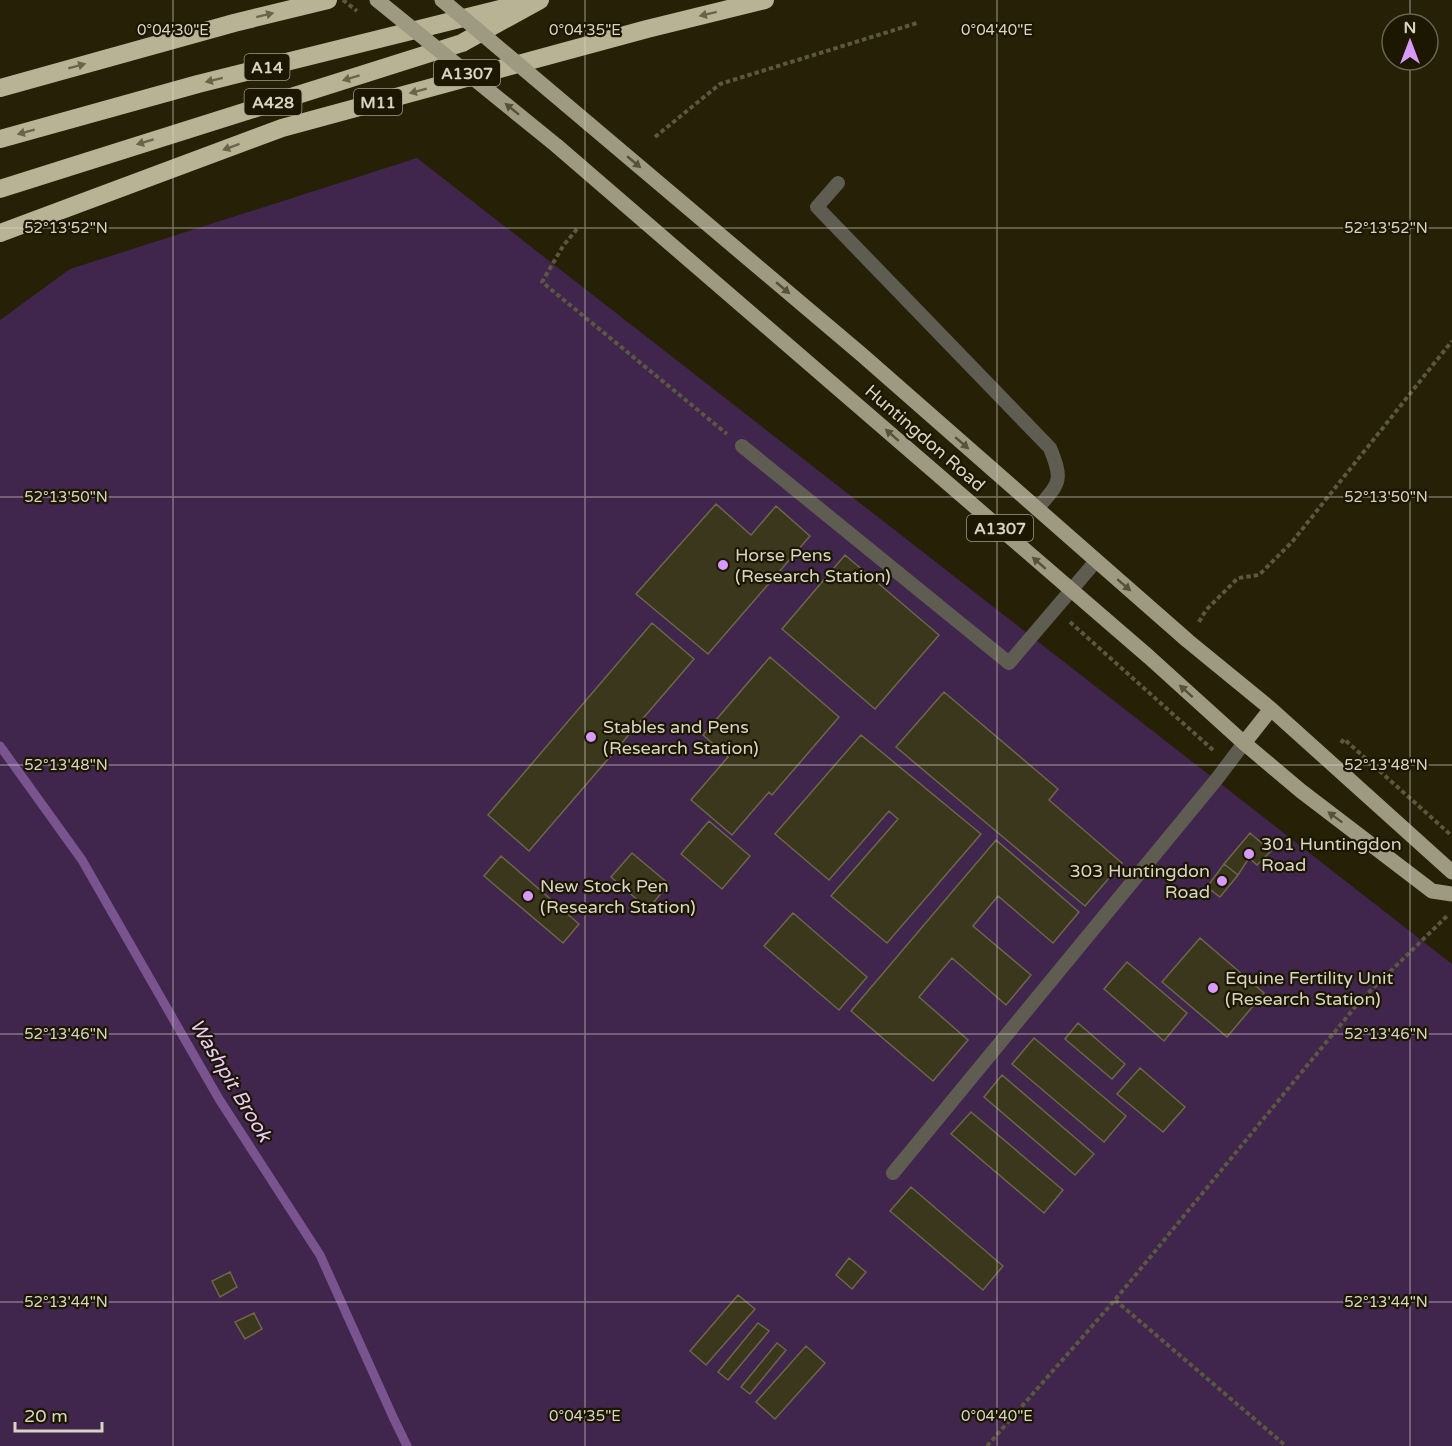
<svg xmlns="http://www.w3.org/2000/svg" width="1452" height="1446" viewBox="0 0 1452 1446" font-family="'Varela Round',sans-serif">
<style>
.green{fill:#40254d}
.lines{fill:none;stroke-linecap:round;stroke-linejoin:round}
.stream{stroke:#7a548e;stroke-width:9}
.building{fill:#3b371d;stroke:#6c674b;stroke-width:1.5}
.path{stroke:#5b5740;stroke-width:4;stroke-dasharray:4.5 3;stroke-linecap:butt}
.lane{stroke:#5f5d51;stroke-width:14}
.primary{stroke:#9e9a82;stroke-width:15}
.highway{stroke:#b8b395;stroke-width:18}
.path-bridge{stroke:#5b5740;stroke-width:4;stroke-dasharray:4.5 3;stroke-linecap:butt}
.primary-bridge{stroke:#9e9a82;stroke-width:15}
.oneway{fill:#6a654a}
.oneway2{fill:#56523a}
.ticks{fill:none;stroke:#d7d4c5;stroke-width:1.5;stroke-opacity:0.45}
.poi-dot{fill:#d89af8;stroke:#1b1700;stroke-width:2}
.labels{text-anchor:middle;stroke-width:4.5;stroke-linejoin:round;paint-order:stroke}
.shield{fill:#1b1700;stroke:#9f9b8a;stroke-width:1.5}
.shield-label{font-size:16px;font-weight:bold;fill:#d7d4c5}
.street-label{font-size:18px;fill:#d7d4c5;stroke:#1b1700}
.poi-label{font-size:18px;fill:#d7d4c5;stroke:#1b1700;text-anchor:start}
.water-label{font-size:20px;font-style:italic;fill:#eac9fc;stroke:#1b1700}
.ticks-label{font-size:15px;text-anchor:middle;fill:#d7d4c5;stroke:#1b1700;stroke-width:4.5;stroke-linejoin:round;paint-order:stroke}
</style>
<rect width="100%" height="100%" fill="#252006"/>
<path class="green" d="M417,158L1452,964V1446H0V320L70,269Z"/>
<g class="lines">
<path class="stream" d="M0,746L82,860L219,1099L320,1255L393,1417L407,1446"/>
</g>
<path class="building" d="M716,504L751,535L776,506L810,536L708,654L636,594Z
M845,555L939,635L875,709L782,629Z
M652,623L694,659L529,851L488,815Z
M770,657L839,717L772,795L769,792L732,835L691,800L728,757L703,735Z
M944,692L1058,789L1049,800L1122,863L1085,906L896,747Z
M861,735L981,834L887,943L831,896L898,819L889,811L829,880L775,834Z
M709,821L750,856L722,889L681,854Z
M1250,833L1271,851L1257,865L1249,858L1238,875L1224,864Z
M996,840L1079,912L1053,943L998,896L973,926L1031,975L1006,1005L952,958L919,997L968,1040L933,1081L851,1011Z
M632,853L669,884L648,909L611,877Z
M501,856L579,924L563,943L484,876Z
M1224,864L1238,875L1220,897L1207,887Z
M793,913L867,977L839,1010L764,946Z
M1200,938L1264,993L1227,1037L1162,982Z
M1127,962L1187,1013L1164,1041L1104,989Z
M1078,1023L1125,1064L1112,1079L1065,1039Z
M1034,1038L1126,1116L1104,1142L1012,1064Z
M1140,1068L1185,1107L1163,1132L1117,1094Z
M1002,1075L1094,1154L1075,1175L984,1097Z
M971,1112L1063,1190L1044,1213L951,1134Z
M911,1187L1003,1266L983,1290L890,1211Z
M849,1258L866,1272L852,1289L836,1275Z
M230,1272L237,1287L220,1297L212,1281Z
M738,1295L755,1309L706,1365L690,1351Z
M254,1313L262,1329L245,1339L235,1322Z
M758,1323L769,1331L728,1380L718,1372Z
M777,1343L786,1350L750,1394L741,1387Z
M806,1346L825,1363L775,1419L756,1402Z"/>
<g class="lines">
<path class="path" d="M655,137L720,84L917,23
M577,229L563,246L542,282L727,434
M1070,622L1214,751
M1199,622L1206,610L1238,578L1259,575L1292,542L1452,341
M1341,743L1344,739L1452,836
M1115,1300L1286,1446
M987,1446L1115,1300L1360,1001L1448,915"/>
<path class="lane" d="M838,183L817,207L1050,448C1064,482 1059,483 1037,509
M742,446L1009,663L1096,561
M893,1173L1216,780L1244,743"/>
<path class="primary" d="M589,124L861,354L1188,641L1271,709L1452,872
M557,146L1149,657L1244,743L1301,791L1432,891L1452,894
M1244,743L1271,709"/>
<path class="highway" d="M0,88L234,23L328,0
M0,139L198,84L520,4
M0,189L462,43L540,0
M0,233L282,128L647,29L765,0"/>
<path class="path-bridge" d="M343,0L357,11"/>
<path class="primary-bridge" d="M377,0L557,146
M442,0L589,124"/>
</g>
<defs><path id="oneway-solid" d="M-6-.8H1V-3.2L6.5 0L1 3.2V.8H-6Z" transform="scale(1.5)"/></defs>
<g class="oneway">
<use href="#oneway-solid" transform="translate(708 14) rotate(166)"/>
<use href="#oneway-solid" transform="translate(265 15) rotate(-14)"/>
<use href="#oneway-solid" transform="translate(77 66) rotate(-15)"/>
<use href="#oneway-solid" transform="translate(351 78) rotate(163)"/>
<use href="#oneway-solid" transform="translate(214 80) rotate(166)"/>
<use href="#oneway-solid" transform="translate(418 91) rotate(165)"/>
<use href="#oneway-solid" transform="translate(26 132) rotate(165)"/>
<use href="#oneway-solid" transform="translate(145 142) rotate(163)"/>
<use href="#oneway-solid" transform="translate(231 147) rotate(160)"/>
</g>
<g class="oneway2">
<use href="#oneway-solid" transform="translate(512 109) rotate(-141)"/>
<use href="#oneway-solid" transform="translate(634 162) rotate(40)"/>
<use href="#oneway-solid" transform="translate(783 288) rotate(40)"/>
<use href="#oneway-solid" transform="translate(892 435) rotate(-139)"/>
<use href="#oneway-solid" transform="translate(962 443) rotate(41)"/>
<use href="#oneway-solid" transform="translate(1039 563) rotate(-139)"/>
<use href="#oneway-solid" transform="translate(1124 585) rotate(41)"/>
<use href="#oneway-solid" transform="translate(1186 691) rotate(-138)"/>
<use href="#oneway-solid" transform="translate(1335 817) rotate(-143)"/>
</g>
<path class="ticks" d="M173,0V1446M585,0V1446M997,0V1446M1410,0V24M1410,60V1446M0,228H1452M0,497H1452M0,765H1452M0,1034H1452M0,1302H1452"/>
<g class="poi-dot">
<circle cx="723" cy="565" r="6"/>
<circle cx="591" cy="737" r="6"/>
<circle cx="1249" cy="854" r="6"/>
<circle cx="1222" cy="881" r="6"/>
<circle cx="528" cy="896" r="6"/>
<circle cx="1213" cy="988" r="6"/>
</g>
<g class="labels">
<g class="shield">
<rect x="244.5" y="54" width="45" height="26" rx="4.5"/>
<rect x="434" y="60" width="66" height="26" rx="4.5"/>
<rect x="244.5" y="89" width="57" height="26" rx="4.5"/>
<rect x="354" y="89" width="48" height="26" rx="4.5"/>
<rect x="967" y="515" width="66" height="26" rx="4.5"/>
</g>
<g class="shield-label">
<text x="267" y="73">A14</text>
<text x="467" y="79">A1307</text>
<text x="273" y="108">A428</text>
<text x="378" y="108">M11</text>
<text x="1000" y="534">A1307</text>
</g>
<g class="street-label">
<text transform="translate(925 438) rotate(41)" y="6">Huntingdon Road</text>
</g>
<g class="poi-label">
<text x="735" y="561">Horse Pens<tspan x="735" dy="21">(Research Station)</tspan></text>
<text x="603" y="733">Stables and Pens<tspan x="603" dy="21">(Research Station)</tspan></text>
<text x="1261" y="850">301 Huntingdon<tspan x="1261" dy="21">Road</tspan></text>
<text x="1210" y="877" text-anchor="end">303 Huntingdon<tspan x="1210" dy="21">Road</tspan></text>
<text x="540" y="892">New Stock Pen<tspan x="540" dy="21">(Research Station)</tspan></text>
<text x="1225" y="984">Equine Fertility Unit<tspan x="1225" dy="21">(Research Station)</tspan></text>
</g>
<g class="water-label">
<text transform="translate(231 1080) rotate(59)" y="7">Washpit Brook</text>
</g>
</g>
<g class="ticks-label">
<text x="173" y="35">0°04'30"E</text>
<text x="585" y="35">0°04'35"E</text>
<text x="997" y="35">0°04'40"E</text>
<text x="66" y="233">52°13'52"N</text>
<text x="1386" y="233">52°13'52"N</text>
<text x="66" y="502">52°13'50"N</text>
<text x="1386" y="502">52°13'50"N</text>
<text x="66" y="770">52°13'48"N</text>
<text x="1386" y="770">52°13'48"N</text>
<text x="66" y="1039">52°13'46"N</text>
<text x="1386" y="1039">52°13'46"N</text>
<text x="66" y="1307">52°13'44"N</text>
<text x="1386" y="1307">52°13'44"N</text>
<text x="585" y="1421">0°04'35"E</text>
<text x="997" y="1421">0°04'40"E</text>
</g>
<g transform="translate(1410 42)"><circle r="28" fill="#1b1700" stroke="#66634f" stroke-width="1.5"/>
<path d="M0-4.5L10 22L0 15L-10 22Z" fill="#d89af8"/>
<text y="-9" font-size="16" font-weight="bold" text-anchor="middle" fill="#d7d4c5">N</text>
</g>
<path d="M15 1422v9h87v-9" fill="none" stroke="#d7d4c5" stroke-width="3"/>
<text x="24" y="1422" font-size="18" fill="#d7d4c5" stroke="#1b1700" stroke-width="4.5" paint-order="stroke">20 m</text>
</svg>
